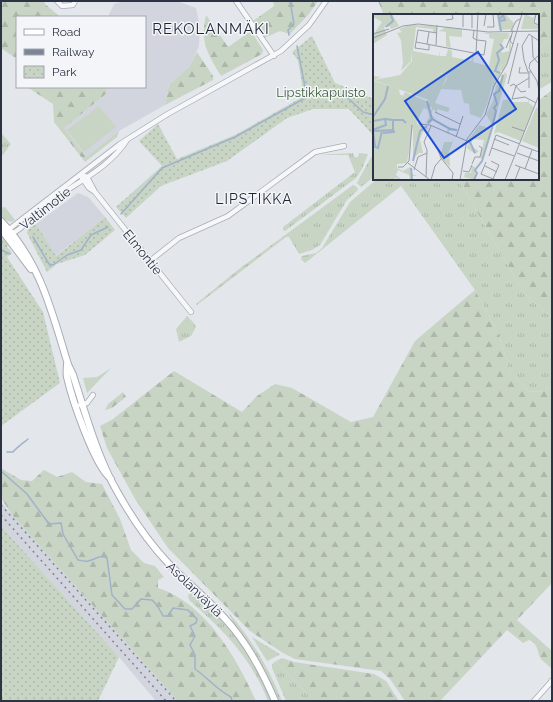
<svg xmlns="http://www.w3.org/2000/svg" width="553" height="702" viewBox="0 0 553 702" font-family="Raleway,sans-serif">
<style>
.built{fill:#d2d5dd}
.grass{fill:url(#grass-tufts)}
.forest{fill:url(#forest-firs)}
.park{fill:url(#park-dots)}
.pitch{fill:#c8d5c5}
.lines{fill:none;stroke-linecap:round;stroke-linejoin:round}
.stream{stroke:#9fb2ca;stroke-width:1.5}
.minor-casing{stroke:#a8adb6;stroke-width:6}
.tertiary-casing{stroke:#a8adb6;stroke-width:7}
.secondary-casing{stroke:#a8adb6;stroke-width:8}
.minor{stroke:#f6f7f9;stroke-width:4.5}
.tertiary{stroke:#f6f7f9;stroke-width:5.5}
.secondary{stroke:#fff;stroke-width:6}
.rail{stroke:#7d8595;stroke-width:1.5;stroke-dasharray:2 4;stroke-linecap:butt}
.labels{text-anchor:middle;stroke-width:3;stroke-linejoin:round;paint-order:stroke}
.park-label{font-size:13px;fill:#3e5f39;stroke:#f3f5f8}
.street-label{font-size:13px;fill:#2b3344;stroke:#f3f5f8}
.neighbourhood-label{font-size:14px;letter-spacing:1px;fill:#1d2435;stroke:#f3f5f8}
.quarter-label{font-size:15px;letter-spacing:1px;fill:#1d2435;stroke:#f3f5f8}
.inset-river{fill:none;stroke:#9fb2ca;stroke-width:2}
.inset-road{fill:none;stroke:#999ea8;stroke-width:1}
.view{fill:#1d4ed8;fill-opacity:0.15;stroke:#1d4ed8;stroke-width:2}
.inset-edge{fill:none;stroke:#2b3344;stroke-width:2}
</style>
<defs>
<pattern id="grass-tufts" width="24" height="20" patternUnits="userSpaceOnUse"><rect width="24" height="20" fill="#c8d5c5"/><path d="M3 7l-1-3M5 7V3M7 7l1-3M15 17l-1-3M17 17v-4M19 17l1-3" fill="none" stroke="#acb7aa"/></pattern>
<pattern id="forest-firs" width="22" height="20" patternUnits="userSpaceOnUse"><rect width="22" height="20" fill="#c8d5c5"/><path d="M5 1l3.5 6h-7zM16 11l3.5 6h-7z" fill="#acb7aa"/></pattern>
<pattern id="park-dots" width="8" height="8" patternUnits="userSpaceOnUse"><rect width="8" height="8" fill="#c8d5c5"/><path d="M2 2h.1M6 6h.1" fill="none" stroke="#acb7aa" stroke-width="1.8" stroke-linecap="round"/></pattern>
</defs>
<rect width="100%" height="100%" fill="#e3e6eb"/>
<path class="built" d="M123,1H177L196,8L200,28L199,46L190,66L169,85L165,105L119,131L86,157L64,128L107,93L106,87H145V17H108L114,4Z
M78,193L88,197L105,217L55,256L36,224Z
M1,502L12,515L178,701H156L119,657L1,526Z"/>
<path class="grass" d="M552,38V82L538,90V49Z
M1,129L2,134L11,144L2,156Z
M353,153L354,157H358L359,153L368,154L362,169L356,178L285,231L283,230V227L355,172L348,155H320Z
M374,153V177L361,187L357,183C359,179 372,155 374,153Z
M377,179H458L524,293L552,318V386L545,391L529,392L510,371L499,335L475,290L401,186L309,260L305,263L301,259L302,256L316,253L322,248L350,202Z
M353,185L357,187L358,190L347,200L320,245L312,250L299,254L289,237H286L197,305L196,304L239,269Z
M5,207L15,220L11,222L1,218V208Z
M187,316L193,322L196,327L191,336L179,342L176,329Z
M111,368L87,393L83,378L97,377Z
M190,593C199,593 208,604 214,611C239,639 257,667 272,701H268C250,656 224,631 189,600L188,596Z
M229,613C252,640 269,668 282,701H278L259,661L233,622Z
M252,637L280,654L279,655L267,661Z
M276,661L314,701H286L272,668V664Z"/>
<path class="forest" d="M1,1H44L45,4L58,15V17H17V59L1,48Z
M273,1H318L309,14L290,34L280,31L264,38L253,21L274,6Z
M378,1H552V38L538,49V15H384Z
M206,15L228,47L251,31L263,50L262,54L221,76C207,52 200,43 206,15Z
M197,52L213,76V80L165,105L169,85L190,66Z
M27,87H106L107,93L64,128L86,157L119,131L117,137L85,162L54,122L53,104Z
M552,90V318L524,293L458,179H538V101Z
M475,290L499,335L510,371L529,392L545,391L552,386V583L517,620L552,651V669C549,666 545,663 542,660C536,653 540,644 529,640L523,643L507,630L440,701H405L390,679L381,671L295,659L283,653L250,631L168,548L135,499L107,448L100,426L113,419L174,371L242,412L257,396L275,384L292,388L351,422L373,417L415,341Z
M123,392L126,397L112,408L105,410L108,404Z
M1,468L21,480L32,481L44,470L57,477L72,472L86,482L102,484L120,519L131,550L144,563L155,566L164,577L158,580V588C206,603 237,659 256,701H178L12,515L1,498Z
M282,658L294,662L374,674L386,681L399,701H314L276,661Z"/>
<path class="park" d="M312,36L335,83L374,99V130L372,134L349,109H313L287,118L227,161L161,186L126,218L116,207L162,166L139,141L158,124L177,159L235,135L304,96L298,61L292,52Z
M105,217L115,230L85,255L57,264L47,272L27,233L28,229L36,224L56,256Z
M1,233L10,242L7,247L12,253L7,257L43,312L60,383L1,426Z
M1,526L119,657L98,701H1Z"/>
<path class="pitch" d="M99,106L116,127L84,152L67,130Z"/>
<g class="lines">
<path class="stream" d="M289,35L288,30L294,24L290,1
M307,97L326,91L339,94L349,99L363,112L374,115
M121,214L162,168L235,137L307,97L297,46
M33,237L49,264L53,265L67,255L81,250L91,235L108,227
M1,250L10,254
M7,452H13C17,447 23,443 28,439
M1,471L27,494L49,524L61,523L63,534L78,560C81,560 85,562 88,561C95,560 99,554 107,558L112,595L125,609H132L141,599L152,600L157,605L163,616H168L173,608L188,610L197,619L196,623L190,626L195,636L190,645L195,655V669C208,678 217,690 231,697L232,701"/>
<g class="minor-casing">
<path id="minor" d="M57,1L62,6L73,5L75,1
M236,1L274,56
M84,176L87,177L95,192L191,312
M82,178L89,188L95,192
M8,230L120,144L166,115L281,51L309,25L326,1
M9,235C20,232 36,213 45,206C72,184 108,170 127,140
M150,261L179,238L228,216L315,152L344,146
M80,405L87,403L93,395
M534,701L551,682"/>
</g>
<g class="tertiary-casing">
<path id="tertiary" d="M552,681V683"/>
</g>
<g class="secondary-casing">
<path id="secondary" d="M1,221C40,262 51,309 67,361C68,366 71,370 73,375C86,415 97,457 118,493C132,518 149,543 169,564C190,586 214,604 233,628C251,650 264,675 275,701
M1,229L31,269
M67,364C67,368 66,373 67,377C72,399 94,465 111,479"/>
</g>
<use href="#minor" class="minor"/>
<use href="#tertiary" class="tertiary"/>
<use href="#secondary" class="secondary"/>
<path class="rail" d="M1,505L176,701
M1,515L166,701"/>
</g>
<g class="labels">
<g class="park-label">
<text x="321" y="97">Lipstikkapuisto</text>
</g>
<g class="street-label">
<text transform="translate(45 208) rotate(-38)" y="5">Valtimotie</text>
<text transform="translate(143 252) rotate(51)" y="5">Elmontie</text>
<text transform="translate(195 589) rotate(44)" y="5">Asolanväylä</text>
</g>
<g class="neighbourhood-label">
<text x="254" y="204">LIPSTIKKA</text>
</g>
<g class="quarter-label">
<text x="211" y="34">REKOLANMÄKI</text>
</g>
</g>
<g transform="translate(373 14)">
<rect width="166" height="166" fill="#e3e6eb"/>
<path d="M137,18L138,34L136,45L132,53L118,78L122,58L127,60L130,57L126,56L129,50L128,39L136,37ZM66,59L74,62L62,89L77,94L75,98L88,102L64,95V100L61,95L58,98L59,92L55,96L51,94L53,90L30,82L32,78L57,89L55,86L64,69ZM1,67L26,75L27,81L3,72L0,73Z" fill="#c8d5c5"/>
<path d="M0,0H19L26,12L18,15L15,10L11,14L14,21L0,30V21L9,8L0,3ZM152,0L160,4L163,0L160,9L166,12V15H148ZM37,11L63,12V18H60V15L43,13L40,37L66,42V37L67,42H73L75,35L79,37V43L98,47L101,40L100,48L116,52L121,25L116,24V20L107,19H136L135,25H131L129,30L131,34L127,37L129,38V50L126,55L128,58L127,60L122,58L115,88L108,104L97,100L96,90L91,89L88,76L68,75L74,65L73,60L66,59L64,69L56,86L0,66V62L8,63L1,66L27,61L39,47V38L38,47L28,57L30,49L28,26L24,19L29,18L26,15ZM73,13L89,15V23L76,22L78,34L73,32V18L66,17ZM132,58L134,61L120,113L113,100L120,87L123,72ZM3,72L53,90L45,105L44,110L56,114L50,118L47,125L50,139H46L41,144L40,153V111L34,149L24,150V154L30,157L37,153L39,154L37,159L44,162H39V166H37L36,161L25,156L23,161L29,166L22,164L21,166H0V73ZM76,122L81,124L77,136H76L77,153L67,143L71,128H79L81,124Z" fill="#c8d5c5"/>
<path d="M124,0H132L141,9L139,15L126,16ZM138,85L139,88H155L156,85V89L161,93L148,127L125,118L121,120L130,86ZM166,93V134L149,127L163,94ZM55,96H59L58,100L63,106L84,117L77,116L76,120L73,119L75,114L60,106L56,110L53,109L56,103ZM106,111L119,115L110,145L107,144L111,126L100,125L97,132L106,137L102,140L94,134L96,125ZM99,152L102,153V166L91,163L92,159H98Z" fill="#c8d5c5"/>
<path class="inset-river" d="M125,0L128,17M127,5L130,1L132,6L127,7M13,13L20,7L18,1M127,30L130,34L124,39L126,46L122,57L127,59M54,87L59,105M0,103L12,85L15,72M0,107L12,105M55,109L59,105L77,115L84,116M0,117L20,116V106H30L33,109M0,117L2,132M2,117V115L13,111L12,105L20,106M10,119L21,118L20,116M96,126L102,139M0,132L5,134L9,117M40,147L47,117L54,112M38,154L39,166M101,166L104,159L102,156L109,147L119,114L123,97L121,94L124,90L121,80L126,77L130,61"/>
<path class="inset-road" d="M90,0V13M99,0V14M163,0L161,9L166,11M73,6L80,5L79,0M111,12L113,0M114,13H121L120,0M101,16L100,24L104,26M138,17L143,7L147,5M0,20L16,15M159,22L160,43L166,50M0,24L30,12L45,10L115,18L166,17M43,28L111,41L113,27L104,26M54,30L56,18M56,30V36L42,34L45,16L64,19M140,30L137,27L140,16M63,31L64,11M133,34L138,22M103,40L105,0M166,41L157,49L156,54L164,67L166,77M147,53L146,59H156V74M158,58H155L151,46L149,32L156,20L166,27M156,64L143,72L139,85L152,83L163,89M135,70L145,29M137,72L141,70L148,78L153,77M62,98L87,110M46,107V110L57,111L94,127M139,113L151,117M83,123L90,102M121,125L136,131M147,131L166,138M119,134L141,142M67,139L65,136L68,144L80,159L79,166M144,139L166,147M116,142L123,121L147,130M118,147L126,151L120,165M113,148L108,160L123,166M35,149L57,166M99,150L102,143H107L109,134L106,132M142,151L166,160M112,152L124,158M25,153H30L36,147L39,111M152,155L159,136M41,156L45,143L54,139M90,157L96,158L99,151M53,163L54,136L51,128L58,112M58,166L62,152L68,145M87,166L94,125L112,101L121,72L134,50L149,0M132,166L166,81M142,166L147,153"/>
<path class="view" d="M105,38L143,95L71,144L32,87Z"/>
<rect width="166" height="166" class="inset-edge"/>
</g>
<rect width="553" height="702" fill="none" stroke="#2b3344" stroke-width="4"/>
<rect x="16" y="16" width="130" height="72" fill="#f3f5f8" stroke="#a3a7b0"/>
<rect x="24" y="29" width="20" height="6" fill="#ffffff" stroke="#a3a7b0"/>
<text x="52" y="36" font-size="12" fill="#2b3344">Road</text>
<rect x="24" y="49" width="20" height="6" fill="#7d8595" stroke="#a3a7b0"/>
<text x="52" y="56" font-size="12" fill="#2b3344">Railway</text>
<rect x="24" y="66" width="20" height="12" fill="url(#park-dots)" stroke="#a3a7b0"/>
<text x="52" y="76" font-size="12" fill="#2b3344">Park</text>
</svg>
